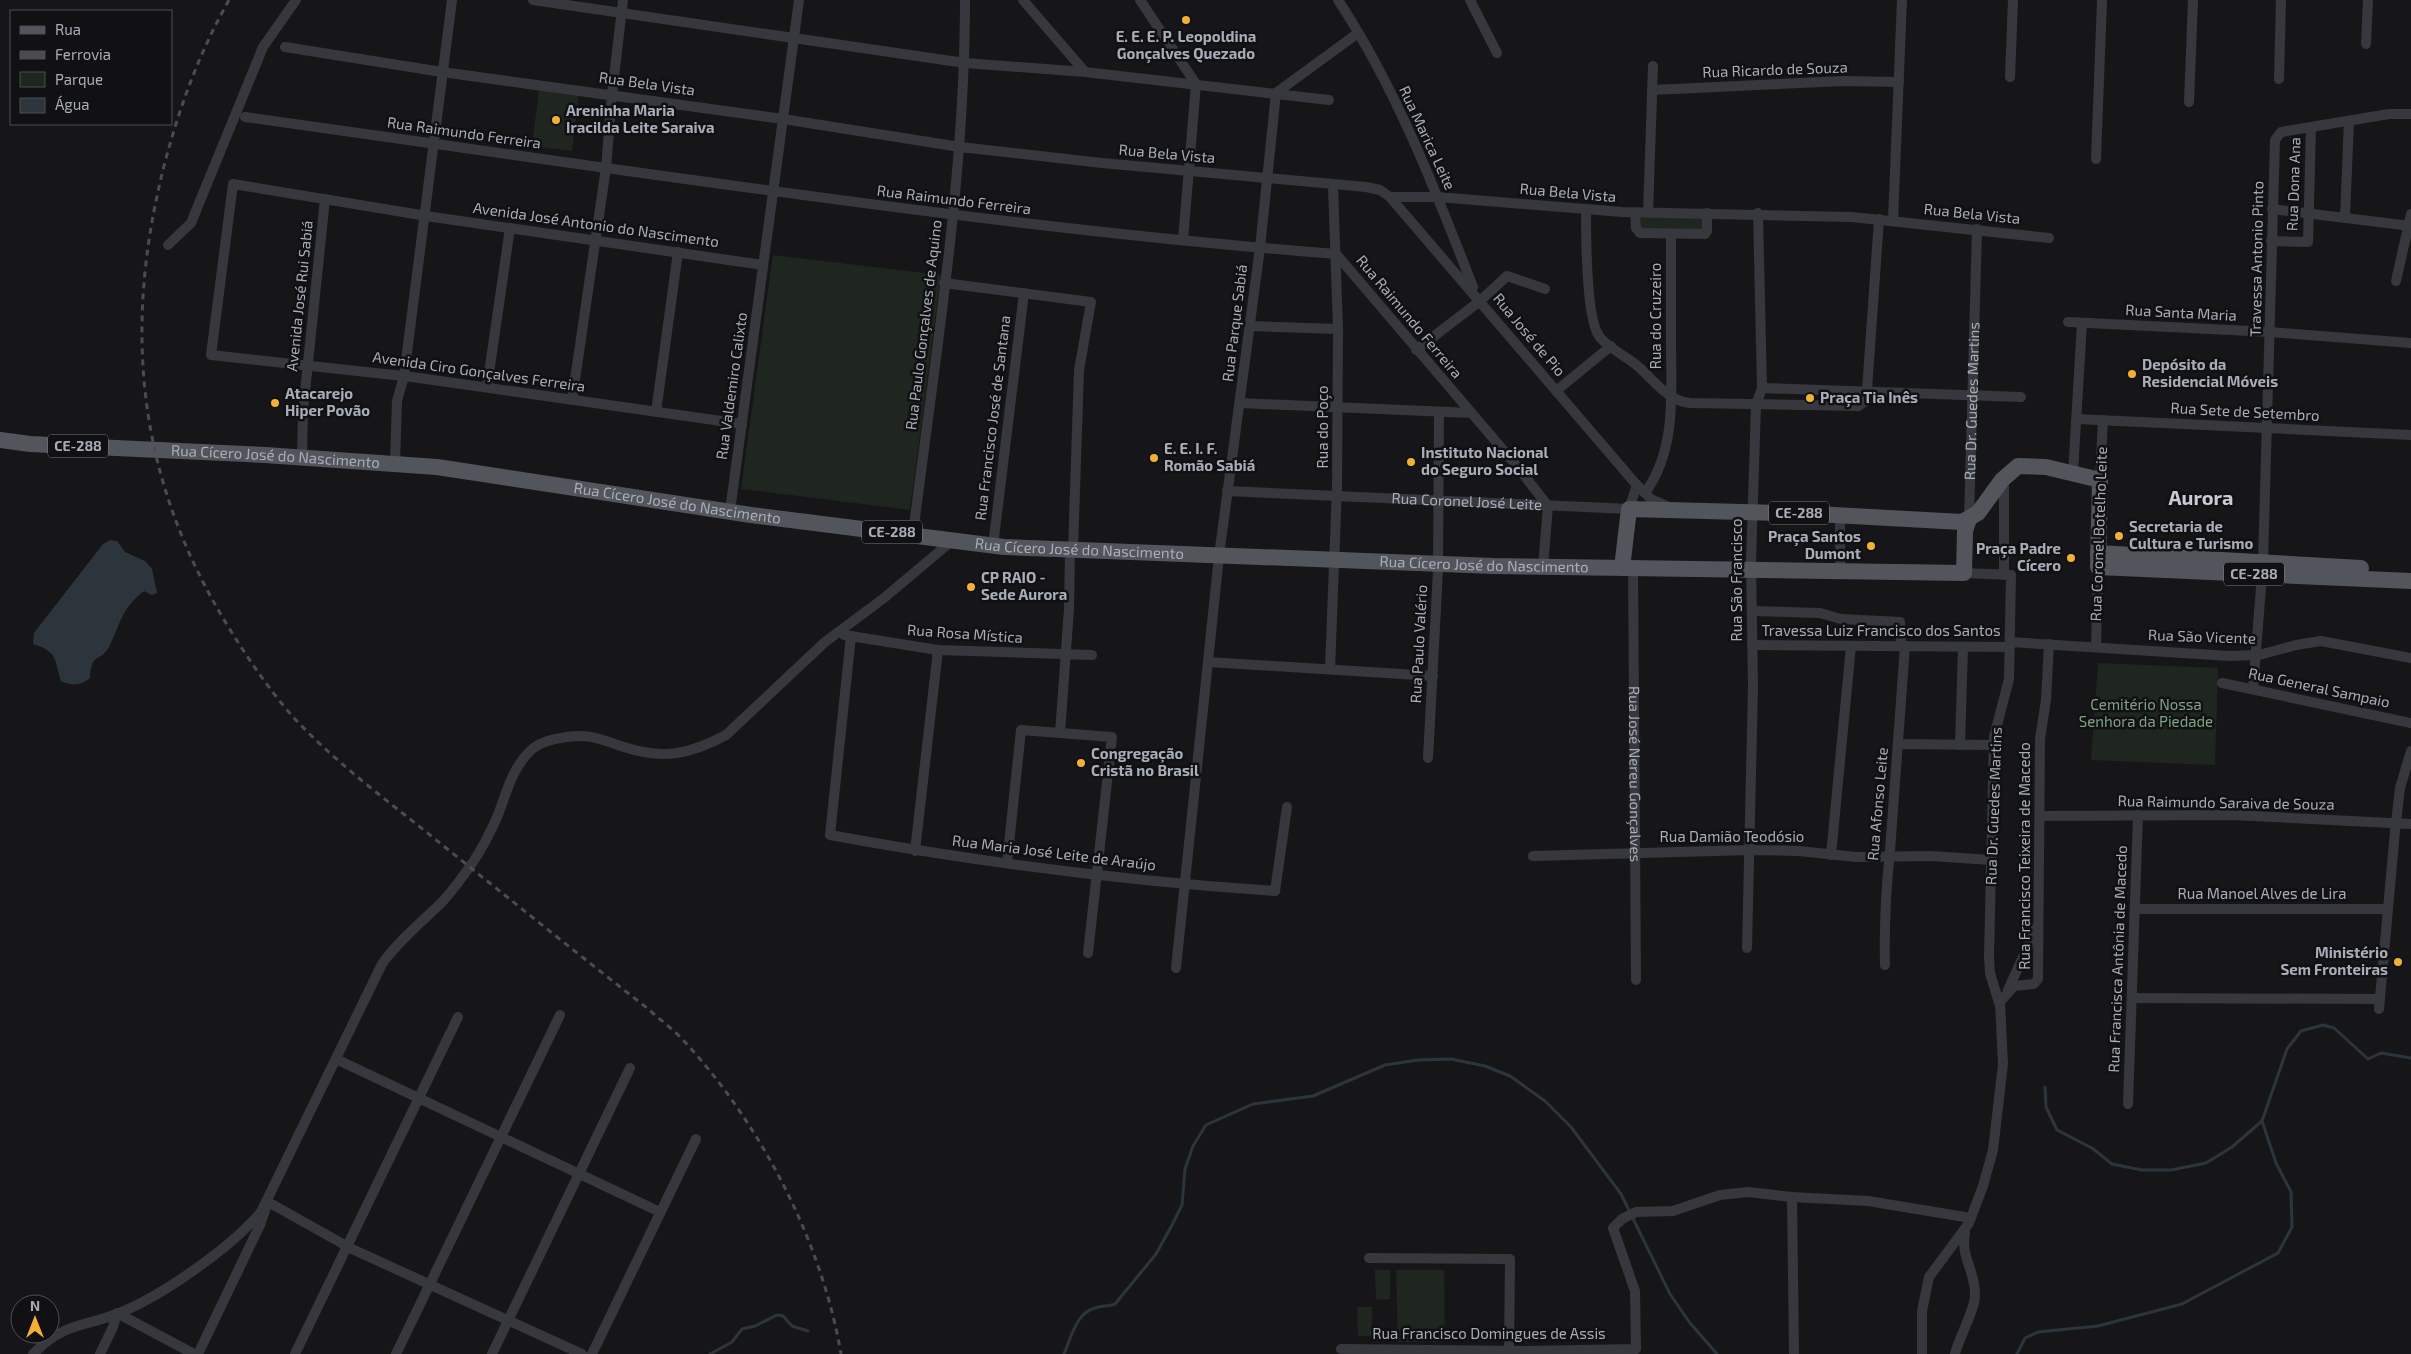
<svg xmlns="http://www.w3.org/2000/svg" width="2411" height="1354" viewBox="0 0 2411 1354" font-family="'Exo 2',sans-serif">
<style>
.green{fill:#1e261f}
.water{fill:#2c353c}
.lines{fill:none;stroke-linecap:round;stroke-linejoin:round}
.stream{stroke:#2c353c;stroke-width:3}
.minor{stroke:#37383d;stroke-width:10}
.primary{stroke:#53555c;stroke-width:16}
.rail{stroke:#4a4c52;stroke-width:3;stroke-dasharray:6 5;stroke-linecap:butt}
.poi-dot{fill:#f2b134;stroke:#111113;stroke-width:2}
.labels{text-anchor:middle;stroke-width:5;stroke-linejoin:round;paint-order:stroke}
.shield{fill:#111113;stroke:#7b7e86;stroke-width:1}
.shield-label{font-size:14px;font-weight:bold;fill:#a8adb8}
.poi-label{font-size:15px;font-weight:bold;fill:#a8adb8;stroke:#111113;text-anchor:start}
.street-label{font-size:15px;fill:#a8adb8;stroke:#111113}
.park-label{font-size:15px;fill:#7fa381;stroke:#111113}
.district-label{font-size:20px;font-weight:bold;fill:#c9ccd4;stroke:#111113}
</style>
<rect width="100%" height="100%" fill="#161618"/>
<path class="green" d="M539,89L579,94L572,151L532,146Z
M1640,216H1703V230L1641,229Z
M773,255L941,275L910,510L741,489Z
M2098,663L2218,668L2215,765L2091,760Z
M1375,1270H1390V1299L1376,1300Z
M1396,1270H1444L1445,1342H1398Z
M1357,1307H1372V1336H1358Z"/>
<path class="water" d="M110,540L117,541L125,552L145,561L152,569L157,593L152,595L144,591C121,609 121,623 109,647C100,663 91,652 90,678C79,686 73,686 61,681C54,660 59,652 33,644L34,633L103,544Z"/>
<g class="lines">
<path class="stream" d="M2045,1087L2046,1107L2057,1130L2092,1148L2112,1164L2142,1170H2171L2206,1163L2232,1147L2262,1121
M710,1354L732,1342L742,1329L755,1326L777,1315L783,1316L792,1326L808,1331
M1064,1354C1071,1338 1076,1313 1095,1308C1102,1305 1108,1307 1115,1304L1156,1254L1172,1225L1182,1205L1185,1169L1193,1146L1206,1125L1253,1104L1313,1096L1385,1065L1418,1060L1451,1059L1485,1066L1510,1076L1545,1101L1571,1127L1621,1194L1670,1294L1690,1323L1717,1354
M2017,1354L2025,1338L2038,1332L2098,1326L2182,1304L2278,1253L2292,1227L2291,1192L2276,1163L2262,1121L2287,1049L2301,1031L2323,1025L2334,1028L2368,1059L2381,1053L2411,1058"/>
<g class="minor">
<path d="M533,0L965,63L1085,72L1329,100"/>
<path d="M1023,0L1085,72"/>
<path d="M1140,0L1196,84L1183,240"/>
<path d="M1338,0C1396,88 1435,189 1473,287"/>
<path d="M1470,0L1497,53"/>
<path d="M2366,44L2368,0"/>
<path d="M285,47L442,72L783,119L960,147L1102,163L1366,187L1380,190L1390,197H1438L1622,212L1852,217L2049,238"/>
<path d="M2010,77L2013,0"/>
<path d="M2279,79L2281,0"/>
<path d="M1652,90L1844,81L1899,82"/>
<path d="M1276,93L1358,33"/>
<path d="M2189,102L2193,0"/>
<path d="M245,117C365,134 486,151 606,168C849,202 1091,235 1336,254L1516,465L1548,506L1543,567"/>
<path d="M2096,159L2102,0"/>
<path d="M1390,197L1635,483L1651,499L1667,506"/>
<path d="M2272,209L2411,226"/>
<path d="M1586,210C1586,235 1586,318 1599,336C1607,348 1630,358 1641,369C1656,383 1669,401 1690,403L1858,406L1864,402L1867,390L1879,219"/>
<path d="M1635,213L1636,228L1640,233L1705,234L1707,231V213"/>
<path d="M1648,213L1653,66"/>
<path d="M2345,217L2349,121"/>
<path d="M1893,220L1902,0"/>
<path d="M2271,241L2308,242L2311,127"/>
<path d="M168,245L191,223L263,47L296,0"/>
<path d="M2396,281L2411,214"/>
<path d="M944,283L1091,302L1079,370L1073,550"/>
<path d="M2068,322L2270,332L2411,343"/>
<path d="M1250,326L1338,329"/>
<path d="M1416,350L1480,301L1507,276L1545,289"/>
<path d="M487,387L510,228"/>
<path d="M1762,388L2021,397"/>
<path d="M1556,391L1611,346"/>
<path d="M572,400L606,168L612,94L623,0"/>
<path d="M1240,403L1471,413"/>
<path d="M656,412L678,252"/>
<path d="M2077,419L2411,435"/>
<path d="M742,424L412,377L211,355L233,184L433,217L763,265"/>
<path d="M302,457L303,411L325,199"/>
<path d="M395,463L397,401L404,376L452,0"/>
<path d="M2073,473L2082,323"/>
<path d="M2100,480L2103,420"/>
<path id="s1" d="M1227,491L1629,509L1637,485"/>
<path d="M1645,493C1677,449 1671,393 1671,341C1671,305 1671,270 1671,234"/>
<path d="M730,511L799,0"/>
<path d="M1840,515V570"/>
<path id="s2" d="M1969,519L1977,229"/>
<path d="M913,534C935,357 965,179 965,0"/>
<path d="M993,546L1024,293"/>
<path id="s3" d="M1633,568L1636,980"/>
<path d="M1964,573L2011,575L2009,679L1994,737L1989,957L1990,973L2000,1006"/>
<path d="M2004,575V478"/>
<path d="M1752,611L1820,613L1841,619L1900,622L1901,646"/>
<path d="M844,635L938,650L1092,655"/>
<path d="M851,636L830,835C977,862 1126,881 1275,891L1287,807"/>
<path d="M2010,642L2230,656L2259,655L2296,645L2321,641L2411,658"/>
<path d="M1752,645L2010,647"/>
<path d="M2096,647L2098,567"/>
<path d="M1208,662L1433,676"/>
<path d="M1330,669L1337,487L1338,329L1333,185"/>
<path d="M2222,683L2411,723"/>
<path d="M2253,689L2263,562L2275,140L2281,132L2389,114H2411"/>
<path d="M1060,733L1069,609L1070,550"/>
<path d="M1898,744L1993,745"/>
<path d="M1960,745L1963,647"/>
<path d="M1428,758L1438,571L1439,412"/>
<path d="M2041,816L2232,815L2411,824"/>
<path d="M915,851L938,650"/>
<path d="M1831,855L1851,646"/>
<path d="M1533,856L1750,850L1799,851L1856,857L1931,856L1991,860"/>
<path d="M1007,863L1021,730L1112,737L1088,953"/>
<path d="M2135,909H2388"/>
<path d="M1747,948L1753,686L1751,562L1756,405L1762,388L1758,213"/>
<path d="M1885,965C1884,926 1886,889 1890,851L1905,646"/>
<path d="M1176,968L1219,556L1260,248L1276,93"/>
<path d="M2008,990L2036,928"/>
<path d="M2132,998L2380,999"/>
<path d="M2379,1009L2395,831L2400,788L2411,751"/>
<path d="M336,1059L660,1212"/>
<path d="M2128,1104L2138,815"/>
<path d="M1792,1197L1794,1354"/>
<path d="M1369,1258L1510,1259L1509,1351"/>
<path d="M117,1313L194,1354"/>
<path d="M1341,1349L1523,1351L1636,1349L1635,1291L1613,1228L1622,1219L1636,1212L1673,1211L1720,1195L1748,1192L1792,1197L1868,1201L1971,1218"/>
<path d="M33,1354C66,1321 83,1328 122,1312C166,1293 230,1248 261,1212L382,964C399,940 423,921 443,901C454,889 464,875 473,862C483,847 491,831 498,815C507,791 512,769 530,751C541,740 562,737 577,736C594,735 608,742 624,747C663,760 691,754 726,735L825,642L884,598L953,540"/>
<path d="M100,1354L113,1327L117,1313"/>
<path d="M198,1354L260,1225L268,1202L352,1249L582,1354"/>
<path d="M295,1354L458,1017"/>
<path d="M396,1354L560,1015"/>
<path d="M492,1354L630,1068"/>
<path d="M592,1354L696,1139"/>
<path d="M1922,1354V1311L1929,1277L1969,1223L1983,1186L1993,1150L2003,1064L2000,1002L2014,986L2034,984L2038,979L2040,739L2046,700L2049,644"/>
<path d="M1955,1354C1959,1337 1975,1310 1975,1295C1976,1273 1960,1256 1965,1233"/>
</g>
<g class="primary">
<path id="s4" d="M0,440L30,444L265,455L437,467L751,515L1004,547L1494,566L1964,573L1965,531L1969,519"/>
<path d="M2098,553L2361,568"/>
<path d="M1622,568L1629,509L1816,514L1962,522L1978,513L2002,480L2018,466L2046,467L2100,480L2098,567L2411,581"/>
</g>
<path class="rail" d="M229,0C199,53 179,108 164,166C122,332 138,481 229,628C249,660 270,691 294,718C335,762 384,798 430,835C502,893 574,951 647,1008C659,1019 673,1029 684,1041C761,1124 822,1242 841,1354"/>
</g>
<g class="poi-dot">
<circle cx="1186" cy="20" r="5"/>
<circle cx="556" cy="120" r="5"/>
<circle cx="2132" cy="374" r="5"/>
<circle cx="1810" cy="398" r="5"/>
<circle cx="275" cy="403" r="5"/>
<circle cx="1154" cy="458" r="5"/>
<circle cx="1411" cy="462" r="5"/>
<circle cx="2119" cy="536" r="5"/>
<circle cx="1871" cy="546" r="5"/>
<circle cx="2071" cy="558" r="5"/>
<circle cx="971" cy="587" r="5"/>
<circle cx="1081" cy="763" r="5"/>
<circle cx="2398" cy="962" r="5"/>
</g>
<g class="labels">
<g class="shield">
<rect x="48" y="434.5" width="60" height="23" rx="4"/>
<rect x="1769" y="501.5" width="60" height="23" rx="4"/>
<rect x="862" y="520.5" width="60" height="23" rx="4"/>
<rect x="2224" y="562.5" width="60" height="23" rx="4"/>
</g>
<g class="shield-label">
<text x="78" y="451">CE-288</text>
<text x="1799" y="518">CE-288</text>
<text x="892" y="537">CE-288</text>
<text x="2254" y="579">CE-288</text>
</g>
<g class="poi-label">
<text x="1186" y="42" text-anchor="middle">E. E. E. P. Leopoldina<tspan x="1186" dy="17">Gonçalves Quezado</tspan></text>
<text x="566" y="116">Areninha Maria<tspan x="566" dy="17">Iracilda Leite Saraiva</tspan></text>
<text x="2142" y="370">Depósito da<tspan x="2142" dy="17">Residencial Móveis</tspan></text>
<text x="285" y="399">Atacarejo<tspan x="285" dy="17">Hiper Povão</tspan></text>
<text x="1820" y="403">Praça Tia Inês</text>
<text x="1164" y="454">E. E. I. F.<tspan x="1164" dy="17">Romão Sabiá</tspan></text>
<text x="1421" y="458">Instituto Nacional<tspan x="1421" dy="17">do Seguro Social</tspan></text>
<text x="2129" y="532">Secretaria de<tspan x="2129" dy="17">Cultura e Turismo</tspan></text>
<text x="1861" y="542" text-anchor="end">Praça Santos<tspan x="1861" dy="17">Dumont</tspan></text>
<text x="2061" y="554" text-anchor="end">Praça Padre<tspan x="2061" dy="17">Cícero</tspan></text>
<text x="981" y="583">CP RAIO -<tspan x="981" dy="17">Sede Aurora</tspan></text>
<text x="1091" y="759">Congregação<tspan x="1091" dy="17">Cristã no Brasil</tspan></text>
<text x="2388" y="958" text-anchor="end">Ministério<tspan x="2388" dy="17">Sem Fronteiras</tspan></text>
</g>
<g class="street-label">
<text transform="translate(1775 70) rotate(-2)" y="5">Rua Ricardo de Souza</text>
<text transform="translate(647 84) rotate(8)" y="5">Rua Bela Vista</text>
<text transform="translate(464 133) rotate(8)" y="5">Rua Raimundo Ferreira</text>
<text transform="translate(1427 138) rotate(65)" y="5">Rua Marica Leite</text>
<text transform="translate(1167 154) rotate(5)" y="5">Rua Bela Vista</text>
<text transform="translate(2294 184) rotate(-88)" y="5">Rua Dona Ana</text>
<text transform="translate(1568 193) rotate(5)" y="5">Rua Bela Vista</text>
<text transform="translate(954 200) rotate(7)" y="5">Rua Raimundo Ferreira</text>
<text transform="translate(1972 214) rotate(6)" y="5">Rua Bela Vista</text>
<text transform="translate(596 225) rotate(8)" y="5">Avenida José Antonio do Nascimento</text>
<text transform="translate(2257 259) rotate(-89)" y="5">Travessa Antonio Pinto</text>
<text transform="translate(300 296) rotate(-84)" y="5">Avenida José Rui Sabiá</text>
<text transform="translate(2181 313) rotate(3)" y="5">Rua Santa Maria</text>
<text transform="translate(1656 316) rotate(-90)" y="5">Rua do Cruzeiro</text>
<text transform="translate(1409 317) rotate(50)" y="5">Rua Raimundo Ferreira</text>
<text transform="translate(1235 323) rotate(-83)" y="5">Rua Parque Sabiá</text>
<text transform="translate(924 325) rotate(-83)" y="5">Rua Paulo Gonçalves de Aquino</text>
<text transform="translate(1529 335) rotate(50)" y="5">Rua José de Pio</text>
<text transform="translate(479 372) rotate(8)" y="5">Avenida Ciro Gonçalves Ferreira</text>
<text transform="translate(732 386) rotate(-82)" y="5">Rua Valdemiro Calixto</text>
<text dy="5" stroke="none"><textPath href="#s2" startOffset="118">Rua Dr. Guedes Martins</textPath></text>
<text transform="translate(2245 412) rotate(3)" y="5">Rua Sete de Setembro</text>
<text transform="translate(993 418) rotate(-83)" y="5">Rua Francisco José de Santana</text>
<text transform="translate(1323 427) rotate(-90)" y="5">Rua do Poço</text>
<text dy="5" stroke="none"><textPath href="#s4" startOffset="276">Rua Cícero José do Nascimento</textPath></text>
<text dy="5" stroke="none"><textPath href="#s1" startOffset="240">Rua Coronel José Leite</textPath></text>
<text dy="5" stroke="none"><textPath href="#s4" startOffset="681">Rua Cícero José do Nascimento</textPath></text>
<text transform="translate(2099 534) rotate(-88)" y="5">Rua Coronel Botelho Leite</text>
<text dy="5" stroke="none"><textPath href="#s4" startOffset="1086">Rua Cícero José do Nascimento</textPath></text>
<text dy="5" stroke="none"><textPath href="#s4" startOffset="1491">Rua Cícero José do Nascimento</textPath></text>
<text transform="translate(1737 580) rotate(-90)" y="5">Rua São Francisco</text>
<text x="1881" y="636">Travessa Luiz Francisco dos Santos</text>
<text transform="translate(965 634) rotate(4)" y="5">Rua Rosa Mística</text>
<text transform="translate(2202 637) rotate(2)" y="5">Rua São Vicente</text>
<text transform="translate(1419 644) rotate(-87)" y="5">Rua Paulo Valério</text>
<text transform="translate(2319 688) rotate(12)" y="5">Rua General Sampaio</text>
<text dy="5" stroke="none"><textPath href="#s3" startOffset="206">Rua José Nereu Gonçalves</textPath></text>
<text transform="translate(2226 803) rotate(1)" y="5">Rua Raimundo Saraiva de Souza</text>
<text transform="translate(1878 804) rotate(-85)" y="5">Rua Afonso Leite</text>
<text transform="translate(1994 806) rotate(-88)" y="5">Rua Dr. Guedes Martins</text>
<text x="1732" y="842">Rua Damião Teodósio</text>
<text transform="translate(1054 853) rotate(7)" y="5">Rua Maria José Leite de Araújo</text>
<text transform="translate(2025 856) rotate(-90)" y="5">Rua Francisco Teixeira de Macedo</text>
<text x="2262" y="899">Rua Manoel Alves de Lira</text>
<text transform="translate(2118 959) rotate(-88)" y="5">Rua Francisca Antônia de Macedo</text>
<text x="1489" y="1339">Rua Francisco Domingues de Assis</text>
</g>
<g class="park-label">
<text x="2146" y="710">Cemitério Nossa<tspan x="2146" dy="17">Senhora da Piedade</tspan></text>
</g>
<g class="district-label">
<text x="2201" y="505">Aurora</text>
</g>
</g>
<rect x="10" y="10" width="162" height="115" fill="#111113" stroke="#4d4f55"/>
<rect x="20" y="26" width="25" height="8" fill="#53555c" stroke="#4d4f55"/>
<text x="55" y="35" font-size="15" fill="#a8adb8">Rua</text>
<rect x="20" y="51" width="25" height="8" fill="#4a4c52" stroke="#4d4f55"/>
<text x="55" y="60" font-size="15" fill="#a8adb8">Ferrovia</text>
<rect x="20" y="72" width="25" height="15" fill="#1e261f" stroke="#4d4f55"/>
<text x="55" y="85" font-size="15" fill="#a8adb8">Parque</text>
<rect x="20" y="98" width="25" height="15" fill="#2c353c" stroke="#4d4f55"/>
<text x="55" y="110" font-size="15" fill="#a8adb8">Água</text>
<g transform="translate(35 1319)"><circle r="24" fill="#111113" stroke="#4d4f55"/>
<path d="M0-4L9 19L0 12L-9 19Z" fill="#f2b134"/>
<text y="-8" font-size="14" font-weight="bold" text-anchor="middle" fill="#a8adb8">N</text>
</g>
</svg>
